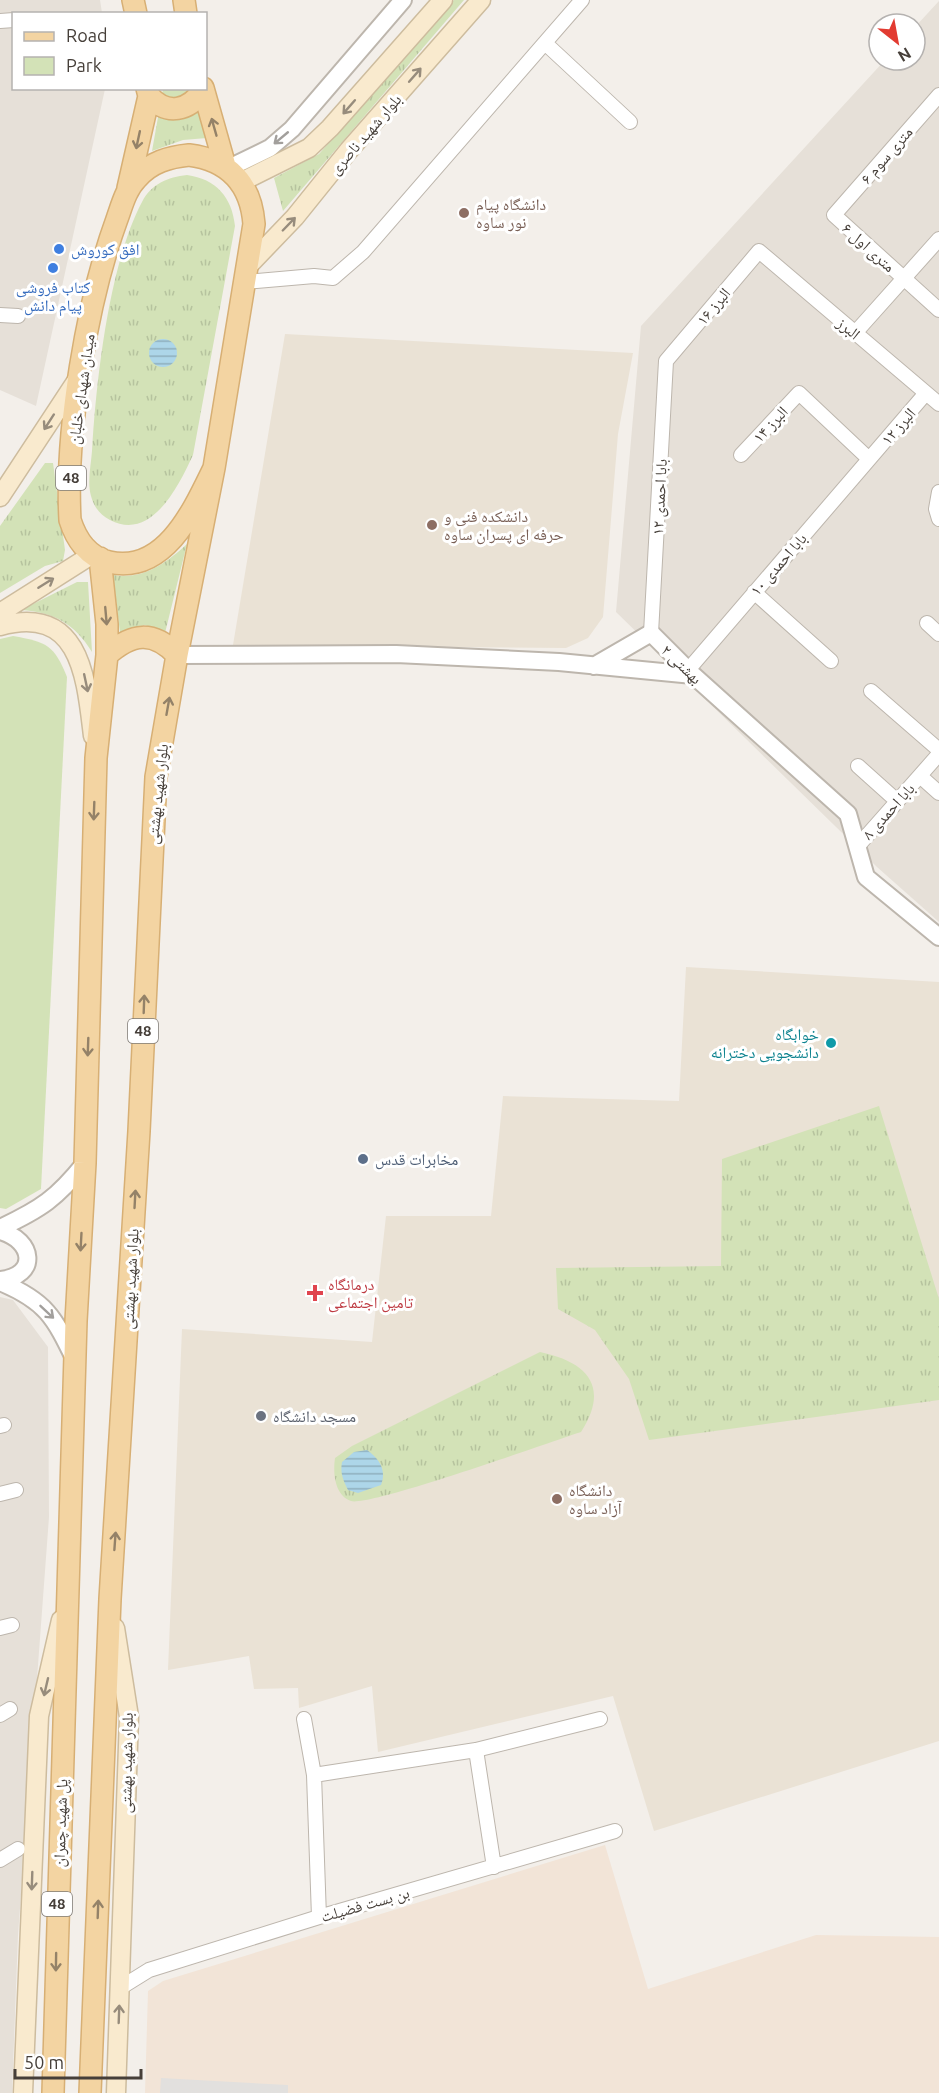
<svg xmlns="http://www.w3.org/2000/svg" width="939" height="2093" viewBox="0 0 939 2093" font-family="Ubuntu,'Noto Naskh Arabic',sans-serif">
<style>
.residential{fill:#e6e0d8}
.commercial{fill:#f2e4d7}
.education{fill:#eae2d5}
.grass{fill:url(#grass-tufts)}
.park{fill:#d3e2b7}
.parking{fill:#e2e0de}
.water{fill:url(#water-rules)}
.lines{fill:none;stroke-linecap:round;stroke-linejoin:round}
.minor-casing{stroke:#bdb6ad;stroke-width:16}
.tertiary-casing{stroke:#bdb6ad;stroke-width:20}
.secondary-casing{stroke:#cdbc9e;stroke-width:21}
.primary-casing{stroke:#d7af74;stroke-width:24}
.minor{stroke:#fff;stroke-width:14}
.tertiary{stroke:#fff;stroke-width:16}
.secondary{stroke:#f9eace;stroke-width:18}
.primary{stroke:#f3d4a2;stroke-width:21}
.oneway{stroke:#978c7c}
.oneway2{stroke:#948268}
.oneway3{stroke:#a29f9c}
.education-dot{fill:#8d6e63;stroke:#fff;stroke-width:2}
.shop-dot{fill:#3f7fe0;stroke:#fff;stroke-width:2}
.culture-dot{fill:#0f9aa8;stroke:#fff;stroke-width:2}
.service-dot{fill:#5c6f8a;stroke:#fff;stroke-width:2}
.health-dot{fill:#e0444e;stroke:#fff;stroke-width:2}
.worship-dot{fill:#6b7280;stroke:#fff;stroke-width:2}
.labels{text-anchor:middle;stroke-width:6;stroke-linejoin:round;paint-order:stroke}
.shield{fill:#fff;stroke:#7e7974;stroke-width:1.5}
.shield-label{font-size:15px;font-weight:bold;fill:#463f39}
.street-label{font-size:16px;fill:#463f39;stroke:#fff}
.education-label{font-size:16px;fill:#785e54;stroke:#fff;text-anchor:start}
.shop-label{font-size:16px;fill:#366cbe;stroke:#fff;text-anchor:start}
.culture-label{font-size:16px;fill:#0d838f;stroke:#fff;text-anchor:end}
.service-label{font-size:16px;fill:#4e5e75;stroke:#fff;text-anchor:start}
.health-label{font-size:16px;fill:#be3a42;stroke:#fff;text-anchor:start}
.worship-label{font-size:16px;fill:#5b616d;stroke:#fff;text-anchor:start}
</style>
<defs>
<pattern id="grass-tufts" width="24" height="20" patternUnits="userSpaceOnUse" patternTransform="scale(1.5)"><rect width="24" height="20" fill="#d3e2b7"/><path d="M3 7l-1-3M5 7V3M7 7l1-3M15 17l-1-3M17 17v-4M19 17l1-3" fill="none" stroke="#b6c39e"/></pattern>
<pattern id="water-rules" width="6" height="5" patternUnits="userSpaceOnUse" patternTransform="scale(1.5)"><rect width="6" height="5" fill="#add6e9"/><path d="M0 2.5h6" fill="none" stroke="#8fafbe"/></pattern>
</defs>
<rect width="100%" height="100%" fill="#f3efea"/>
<path class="residential" d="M0,0H100L102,13L14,14V88L105,89L36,406L0,390Z
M939,1V922L877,867L616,612L641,326L885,60H915V27Z
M0,1297L13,1300L48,1347L49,1517L18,1935L12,2093H0Z"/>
<path class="commercial" d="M605,1845L648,1989L816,1935L939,1937V2093H145L148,1991L163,1981Z"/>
<path class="education" d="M285,334L633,353L618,434L603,617L588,638L566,648L233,645Z
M686,967L939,982V1741L654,1831L613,1696L378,1752L372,1686L299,1708L298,1688L254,1689L249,1656L168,1670L182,1329L372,1342L386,1216H491L503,1096L679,1101Z"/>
<path class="grass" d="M454,0H464L283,211L274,178L319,154Z
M163,89H190L207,138L183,140L152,151Z
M187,175C216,179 232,197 235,226L193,455C179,485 152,542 110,520C100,515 94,507 91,496C87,482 91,465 92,451C96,381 109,264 142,202C151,184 168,177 187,175Z
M45,463H53L65,550L63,561L45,566L0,593V526Z
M187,544L165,633L145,625L120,633L113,575C143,580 165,564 187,544Z
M77,582H88L92,652C75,624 54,612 21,610Z
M879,1106L939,1299V1400L649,1440L629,1379L595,1330L558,1309L556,1268L721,1266L722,1159Z
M540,1352C588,1362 610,1387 581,1432C550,1442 370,1507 351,1501C334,1495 333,1472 335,1458L352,1446Z"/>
<path class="park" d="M13,636C47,642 54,645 67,677L41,1189L6,1209L0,1208V639Z"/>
<path class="parking" d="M161,2078L288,2085V2093H160Z"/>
<path class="water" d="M149 353a14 14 0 1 1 28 0a14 14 0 1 1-28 0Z
M367,1450C379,1459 387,1469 381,1485L358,1493L348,1490C343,1480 340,1473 342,1462L354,1452Z"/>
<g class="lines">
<g class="minor-casing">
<path id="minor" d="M0,21L14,20
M545,43L630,122
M939,95L834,215L939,310
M245,282L314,276L333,278L363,252L582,0
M0,315L18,316
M855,333L939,239
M741,455L799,393L869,459
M939,492L936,509L939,519
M754,592L831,661
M927,623L939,634
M651,633L666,361L759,251L939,404
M688,670L926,393
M871,691L939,750
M858,766L897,801
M920,776L939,793
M857,847L939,754
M0,1426L4,1425
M0,1494L16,1490
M0,1628L12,1625
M0,1715L10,1709
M304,1719L314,1775L319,1917
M476,1750L494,1867
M314,1775L476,1750L600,1719
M0,1860L18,1849
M120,1988L149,1970L319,1917L615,1831"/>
</g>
<g class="tertiary-casing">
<path id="tertiary" d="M229,168L270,148L292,129L403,0
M177,655L396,654L559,662L693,675
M594,666L651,633L693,675L848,814L866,877L939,937
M0,1228C41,1209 57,1198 85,1163
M0,1231C34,1240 39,1276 0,1280
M0,1282C46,1301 54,1317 75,1360"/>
</g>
<g class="secondary-casing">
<path id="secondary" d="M241,182L309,148L330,128L443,0
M248,266L295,217L349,150L481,0
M0,497L79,377
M0,613L93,554
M0,626C81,604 86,678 93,736
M115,1628L129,1717L116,2093
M23,2093L39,1716L61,1620"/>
</g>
<g class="primary-casing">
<path id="primary" d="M133,0L136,14
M184,0L186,14
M203,88L225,166
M149,96C167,116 189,111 203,90
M189,155C229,160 251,184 254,224L214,468C194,509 165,575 109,562C88,557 76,539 70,520C65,432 87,301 117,219C122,205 126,189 137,178C151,162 169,157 189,155Z
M128,188L149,96L147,88
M107,655C132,633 153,630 177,655
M53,2093L76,1321L85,1163L96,758L107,655V624L100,558
M90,2093L110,1599L139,1131L156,777L177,655L214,468"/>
</g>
<use href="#minor" class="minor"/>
<use href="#tertiary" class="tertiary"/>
<use href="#secondary" class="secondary"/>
<use href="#primary" class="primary"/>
</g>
<defs><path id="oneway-shaft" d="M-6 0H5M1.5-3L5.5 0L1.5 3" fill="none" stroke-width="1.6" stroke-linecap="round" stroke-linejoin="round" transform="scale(1.5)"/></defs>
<g class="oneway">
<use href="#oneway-shaft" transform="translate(415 75) rotate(-49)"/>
<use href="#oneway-shaft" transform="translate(349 107) rotate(131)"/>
<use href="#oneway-shaft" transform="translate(289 224) rotate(-46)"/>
<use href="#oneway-shaft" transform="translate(49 422) rotate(123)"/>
<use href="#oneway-shaft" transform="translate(46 583) rotate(-32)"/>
<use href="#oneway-shaft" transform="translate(86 683) rotate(78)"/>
<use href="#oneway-shaft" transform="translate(46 1687) rotate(103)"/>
<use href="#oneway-shaft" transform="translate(32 1881) rotate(92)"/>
<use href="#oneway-shaft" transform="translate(119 2014) rotate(-88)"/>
</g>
<g class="oneway2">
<use href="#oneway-shaft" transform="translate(214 127) rotate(-106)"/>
<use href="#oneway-shaft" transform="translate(138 140) rotate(102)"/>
<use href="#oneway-shaft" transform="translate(106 616) rotate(85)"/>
<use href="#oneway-shaft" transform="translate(168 706) rotate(-80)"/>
<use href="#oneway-shaft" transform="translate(94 811) rotate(92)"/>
<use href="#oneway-shaft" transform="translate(144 1004) rotate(-88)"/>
<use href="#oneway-shaft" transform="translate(88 1047) rotate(92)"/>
<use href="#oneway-shaft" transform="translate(135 1199) rotate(-87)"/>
<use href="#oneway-shaft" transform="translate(81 1242) rotate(93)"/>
<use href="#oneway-shaft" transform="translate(115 1541) rotate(-86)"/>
<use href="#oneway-shaft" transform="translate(98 1909) rotate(-88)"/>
<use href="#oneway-shaft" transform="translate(56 1962) rotate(91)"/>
</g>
<g class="oneway3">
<use href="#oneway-shaft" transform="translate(281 138) rotate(140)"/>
<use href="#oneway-shaft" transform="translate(47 1312) rotate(43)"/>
</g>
<g class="education-dot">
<circle cx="464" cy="213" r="6"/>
<circle cx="432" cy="525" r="6"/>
<circle cx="557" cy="1499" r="6"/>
</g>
<g class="shop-dot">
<circle cx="59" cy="249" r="6"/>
<circle cx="53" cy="268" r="6"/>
</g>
<circle class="culture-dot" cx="831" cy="1043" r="6"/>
<circle class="service-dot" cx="363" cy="1159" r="6"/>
<path class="health-dot" d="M312 1284h6v6h6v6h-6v6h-6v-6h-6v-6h6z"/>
<circle class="worship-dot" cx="261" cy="1416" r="6"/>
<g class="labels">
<g class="shield">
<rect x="56" y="466" width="30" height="24" rx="4.5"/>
<rect x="128" y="1019" width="30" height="24" rx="4.5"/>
<rect x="42" y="1892" width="30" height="24" rx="4.5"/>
</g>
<g class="shield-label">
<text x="71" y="483">48</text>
<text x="143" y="1036">48</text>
<text x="57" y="1909">48</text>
</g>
<g class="street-label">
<text transform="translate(365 134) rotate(-49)" y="6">بلوار شهید ناصری</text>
<text transform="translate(886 155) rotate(-49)" y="6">۶ متری سوم</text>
<text transform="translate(869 247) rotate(42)" y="6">۶ متری اول</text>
<text transform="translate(713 306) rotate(-50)" y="6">البرز ۱۶</text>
<text transform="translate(849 328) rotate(40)" y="6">البرز</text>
<text transform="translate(81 389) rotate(-82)" y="6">میدان شهدای خلبان</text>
<text transform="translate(770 424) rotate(-47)" y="6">البرز ۱۴</text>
<text transform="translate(898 426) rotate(-49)" y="6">البرز ۱۲</text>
<text transform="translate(659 497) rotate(-87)" y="6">بابا احمدی ۱۲</text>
<text transform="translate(778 564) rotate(-49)" y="6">بابا احمدی ۱۰</text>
<text transform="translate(682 664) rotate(44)" y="6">بهشتی ۲</text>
<text transform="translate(157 794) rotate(-84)" y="6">بلوار شهید بهشتی</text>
<text transform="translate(888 811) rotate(-48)" y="6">بابا احمدی ۸</text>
<text transform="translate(130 1279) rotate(-87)" y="6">بلوار شهید بهشتی</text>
<text transform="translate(126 1763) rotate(-89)" y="6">بلوار شهید بهشتی</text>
<text transform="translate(60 1823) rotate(-88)" y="6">پل شهید چمران</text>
<text transform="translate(365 1904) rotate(-16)" y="6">بن بست فضیلت</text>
</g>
<g class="education-label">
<text x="476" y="210">دانشگاه پیام<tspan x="476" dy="18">نور ساوه</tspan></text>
<text x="444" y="522">دانشکده فنی و<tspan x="444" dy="18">حرفه ای پسران ساوه</tspan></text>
<text x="569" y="1496">دانشگاه<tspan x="569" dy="18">آزاد ساوه</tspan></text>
</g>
<g class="shop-label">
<text x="71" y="255">افق کوروش</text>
<text x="53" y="293" text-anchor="middle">کتاب فروشی<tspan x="53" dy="18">پیام دانش</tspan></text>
</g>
<g class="culture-label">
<text x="819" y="1040">خوابگاه<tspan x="819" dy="18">دانشجویی دخترانه</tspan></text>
</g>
<g class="service-label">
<text x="375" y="1165">مخابرات قدس</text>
</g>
<g class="health-label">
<text x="328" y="1290">درمانگاه<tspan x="328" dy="18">تامین اجتماعی</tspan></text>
</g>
<g class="worship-label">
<text x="273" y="1422">مسجد دانشگاه</text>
</g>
</g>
<rect x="12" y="12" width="195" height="78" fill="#ffffff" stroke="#b5b2b0" stroke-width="1.5"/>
<rect x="24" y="32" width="30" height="9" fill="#f3d4a2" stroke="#b5b2b0" stroke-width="1.5"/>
<text x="66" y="42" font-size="18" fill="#463f39">Road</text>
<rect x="24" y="57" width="30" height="18" fill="#d3e2b7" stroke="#b5b2b0" stroke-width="1.5"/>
<text x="66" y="72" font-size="18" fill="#463f39">Park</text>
<g transform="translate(897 42) rotate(149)"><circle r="28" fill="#ffffff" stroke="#b5b2b0" stroke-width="1.5"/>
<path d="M0-4.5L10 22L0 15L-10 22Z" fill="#e23b31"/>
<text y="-9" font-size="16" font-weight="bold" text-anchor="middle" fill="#463f39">N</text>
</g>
<path d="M15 2069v9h126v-9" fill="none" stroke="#463f39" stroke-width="3"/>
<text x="24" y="2069" font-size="18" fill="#463f39" stroke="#ffffff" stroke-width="4.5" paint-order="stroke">50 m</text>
</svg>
